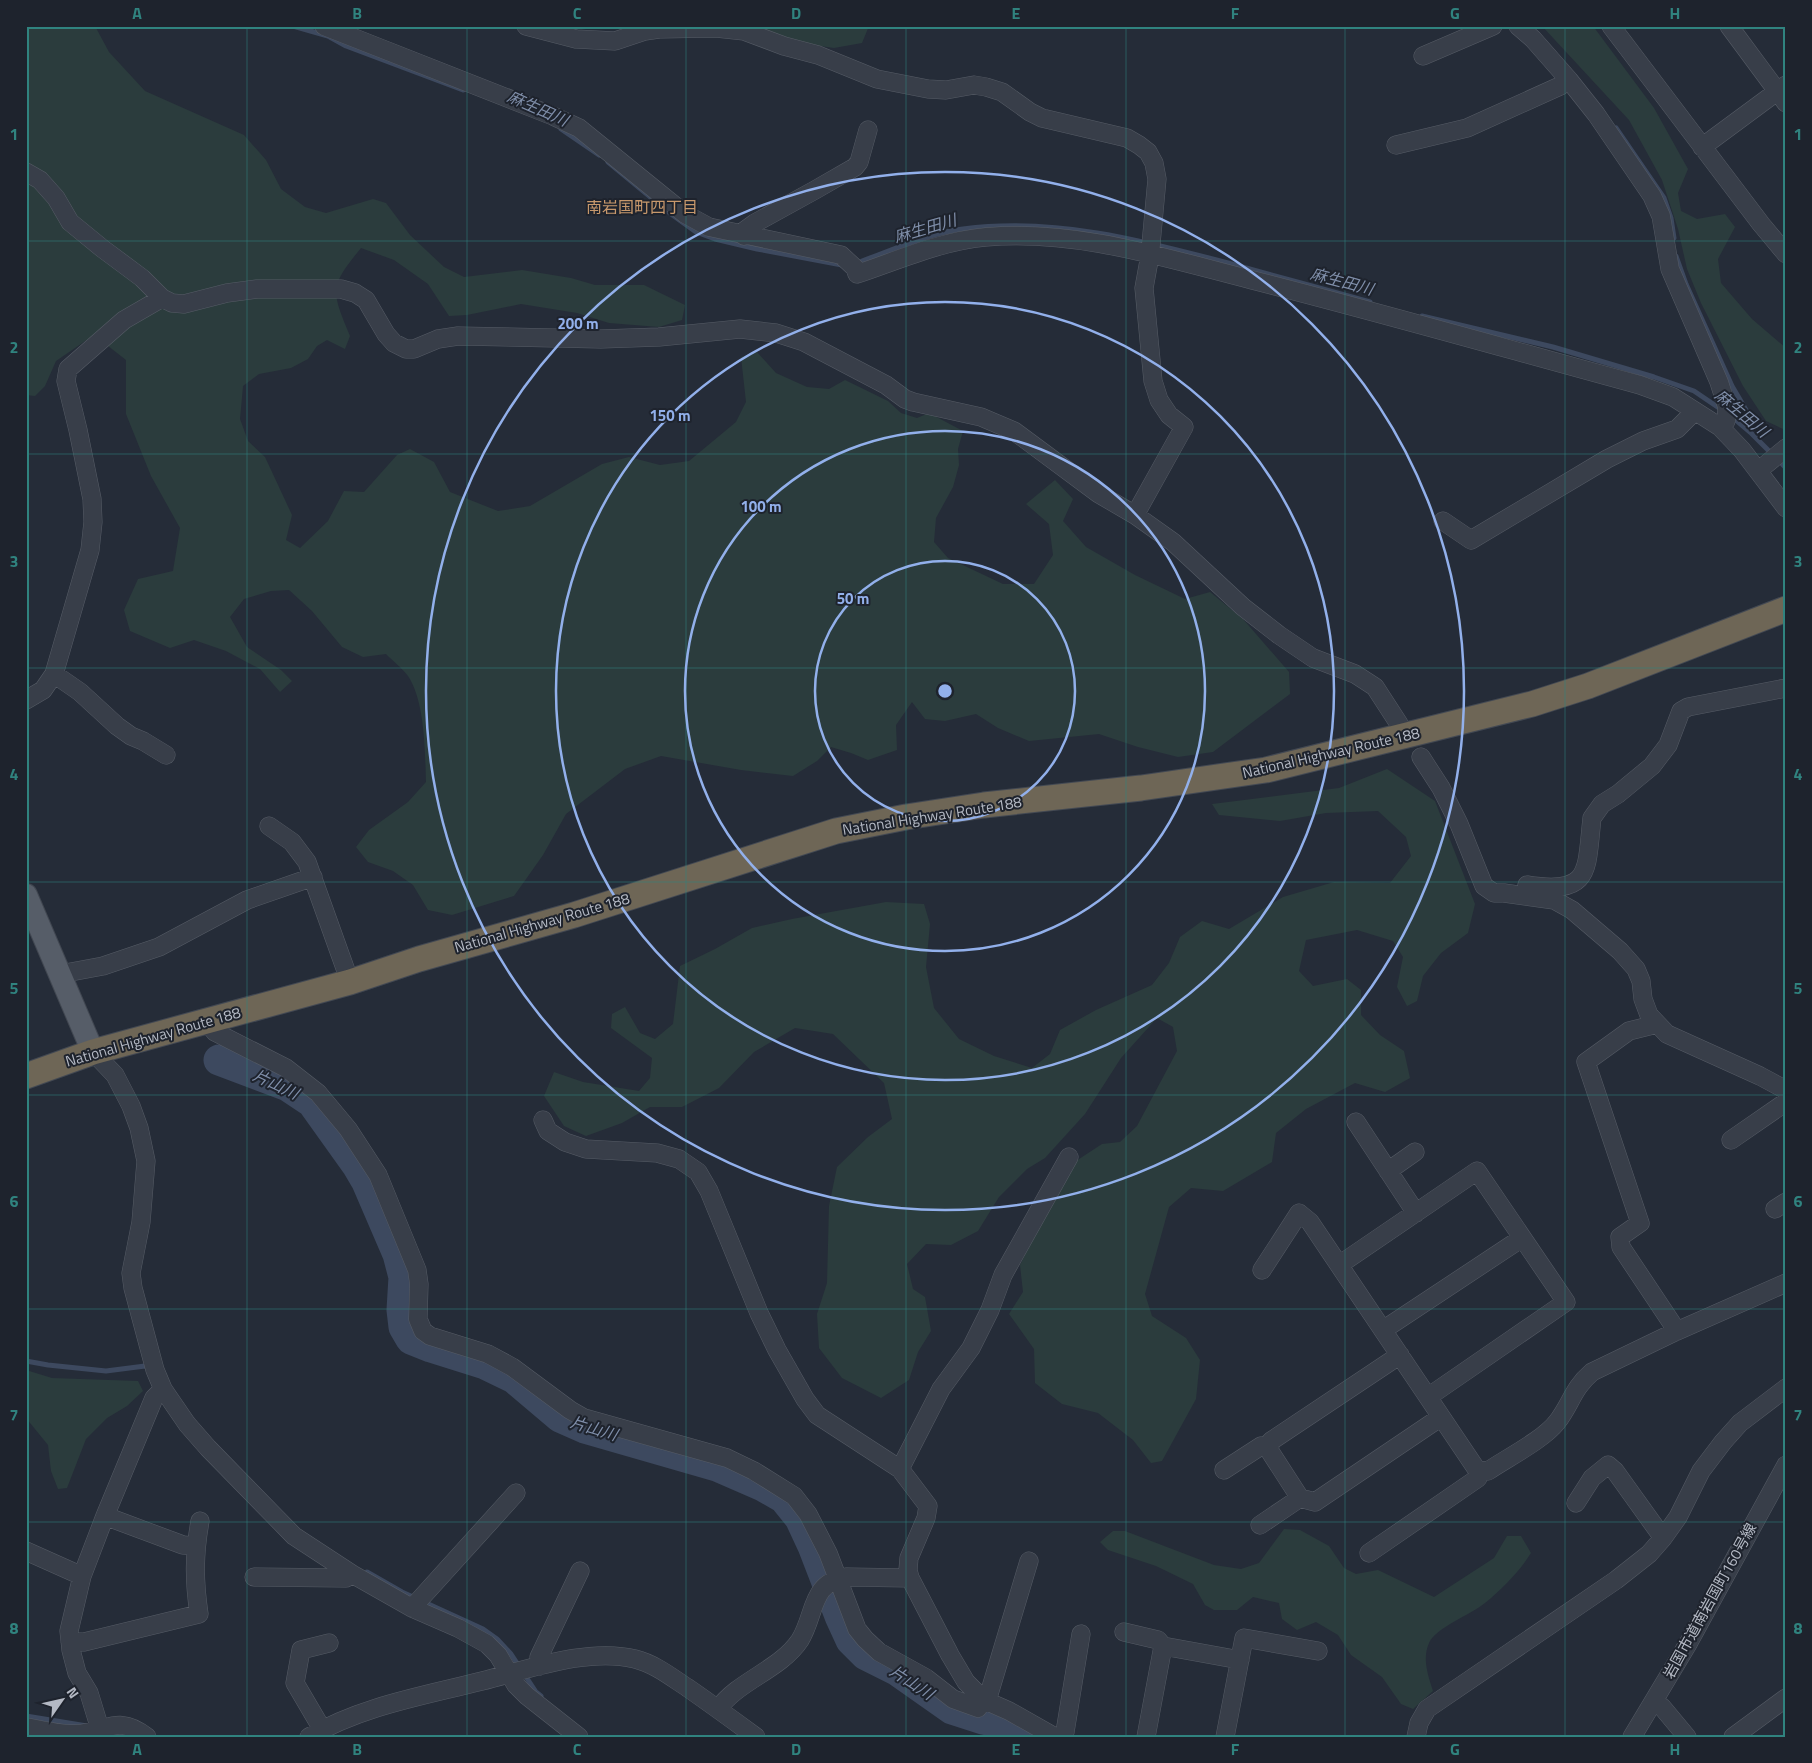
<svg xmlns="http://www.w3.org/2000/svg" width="1812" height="1763" viewBox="0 0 1812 1763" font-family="'Titillium Web','Noto Sans JP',sans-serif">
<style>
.green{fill:#2b3c3d}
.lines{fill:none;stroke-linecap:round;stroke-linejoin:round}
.stream{stroke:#3d495f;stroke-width:5}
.river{stroke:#3d495f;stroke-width:31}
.minor-casing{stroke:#565c66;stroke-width:19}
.major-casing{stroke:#414751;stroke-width:24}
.highway-casing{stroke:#434953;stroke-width:27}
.minor{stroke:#383e49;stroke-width:18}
.major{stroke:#565d68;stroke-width:22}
.highway{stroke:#6e6656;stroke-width:25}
.grid{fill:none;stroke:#30837f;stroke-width:1;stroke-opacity:0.55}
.ring{fill:none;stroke:#92b0eb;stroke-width:2.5}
.labels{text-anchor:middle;stroke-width:4;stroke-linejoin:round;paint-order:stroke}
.street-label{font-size:15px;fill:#b4b9c4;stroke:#1e232d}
.water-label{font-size:16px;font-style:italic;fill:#7f8ea9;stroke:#1e232d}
.neighbourhood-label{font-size:16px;fill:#c7986c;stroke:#1e232d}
.centre{fill:#92b0eb;stroke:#1e232d;stroke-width:2.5}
.ring-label{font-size:15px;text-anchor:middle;font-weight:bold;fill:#92b0eb;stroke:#1e232d;stroke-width:4;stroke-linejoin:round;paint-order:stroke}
.neatline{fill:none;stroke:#30837f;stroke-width:2}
.grid-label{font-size:16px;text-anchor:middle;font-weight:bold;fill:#30837f}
</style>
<rect width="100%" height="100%" fill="#252c38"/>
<path class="green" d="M26,26H95L109,52L145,91L244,135L266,160L281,189L305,207L326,213L373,199L386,203L410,235L444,267L464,277L522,270L571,278L595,285H644L685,305L682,320L659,327L609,323L577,313L521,304L467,315L449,316L428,284L394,260L361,248C329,287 331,290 350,336L345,349L327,340L317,346L308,359L291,368L259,374L243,386L240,419L248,441L265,457L292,515L286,540L300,548L328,521L344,491L364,492L397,455L410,449L434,462L450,492L498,511L530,506L602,464L629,457L660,465L689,461L736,422L746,402L741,357L757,352L776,373L807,387L829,389L845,380L888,401L901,413L917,418L929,413L963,431L958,449L959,465L953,487L936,518L934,542L948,558L1003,584H1034L1053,555L1049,524L1026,504L1055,480L1073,499L1063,521L1086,547L1135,575L1185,599L1210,592L1243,619L1289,672L1290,694L1213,752L1178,757L1138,747L1099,734L1029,741L998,728L976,714L945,721L925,719L912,702L896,725L897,750L868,760L851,753L831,747L817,761L793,776L741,770L661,756L625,769L566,814L543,855L514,896L452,915L428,910L413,885L393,871L368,862L356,847L369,830L408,802L426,782C425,752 425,701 408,676C402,668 393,661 386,654L363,657L342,647L312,611L289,590L271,591L244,599L230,617L247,647L281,670L292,681L280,692L260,669L226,651L194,640L170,648L130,631L124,610L138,579L173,571L180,528L151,476L126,414V360L94,335L56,361L45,386L35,396L26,395Z
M751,26H869L862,43L834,48L785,41Z
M1542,26H1593L1654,108L1688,169L1678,193L1681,211L1697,219L1725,214L1735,227L1718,259L1721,283L1752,319L1786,348V427L1783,429L1766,421L1743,386L1701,303L1687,269L1678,229L1662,180L1629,120Z
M1387,769L1435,801L1475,904L1468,933L1441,953L1423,976L1417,1001L1407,1006L1397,987L1403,957L1393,941L1357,930L1306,940L1299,971L1313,986L1347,979L1361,990V1015L1380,1035L1404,1051L1410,1078L1385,1092L1355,1083L1306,1109L1276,1133L1272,1162L1223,1191L1191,1188L1169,1207L1145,1294L1152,1316L1186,1338L1200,1360L1196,1399L1162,1461L1151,1463L1133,1440L1098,1413L1062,1404L1035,1383L1034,1349L1009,1314L1023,1292L1020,1265L1055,1194L1076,1161L1102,1144L1120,1142L1137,1126L1177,1051L1173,1027L1157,1018L1121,1058L1085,1114L1045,1158L1027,1169L999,1197L978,1231L951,1245L926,1244L907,1264L913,1289L925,1297L931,1331L918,1352L909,1380L881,1398L842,1378L819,1348L817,1314L827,1283L829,1206L837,1167L868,1137L892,1119L884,1083L833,1034L795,1028L754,1052L719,1088L682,1107H650L622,1123L586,1136L564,1126L544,1096L554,1072L583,1082L639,1091L650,1078L652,1058L611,1028L612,1014L625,1007L640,1033L655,1039L673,1024L680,966L715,949L752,928L792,919L886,902L924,904L930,924L926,967L934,1008L959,1039L994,1056L1032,1068L1050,1054L1060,1030L1096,1010L1152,985L1169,963L1180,937L1202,921L1229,929L1283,897L1334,882L1390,883L1411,856L1406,837L1378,811L1326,813L1280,821L1219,815L1212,804L1339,788Z
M26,1370L52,1378L138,1381L143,1391L127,1406L107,1418L86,1439L67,1488L58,1489L51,1471L48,1445L26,1418Z
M1284,1529L1300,1530L1329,1546L1344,1568L1356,1574L1378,1570L1434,1597L1494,1558L1507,1536H1521L1531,1553C1519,1572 1502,1589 1485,1603C1472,1614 1435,1628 1429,1643C1422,1659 1428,1675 1433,1691L1413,1709L1401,1704L1382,1677L1351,1655L1338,1635L1316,1622L1297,1630L1282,1619L1279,1603L1253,1597L1237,1610H1214L1205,1605L1193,1584L1156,1566L1108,1550L1100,1542L1113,1531H1125L1214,1565L1241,1569L1259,1563Z"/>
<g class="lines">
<path class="stream" d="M293,26L328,36L346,46L463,90
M1616,128L1664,198L1671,218L1674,238
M561,129L599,155
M608,162L671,214L696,232L715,239L757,249L842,265
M1676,256L1686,284L1732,386L1749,415L1750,432
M862,261C895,249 929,233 963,229C1053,217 1142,240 1228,263C1275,276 1323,289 1370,302
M1422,316L1553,347L1654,377L1694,391L1722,410
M1731,416L1750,432L1786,468
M26,1361L48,1365L106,1371L145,1366L151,1369
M367,1572L402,1592L483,1629L497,1639L511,1654L536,1692L541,1696
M26,1716L87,1726"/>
<path class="river" d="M219,1060L288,1086L312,1102L357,1165L367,1182L398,1254L404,1277L402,1310L404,1327L411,1339L431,1347L485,1364L514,1378L560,1417L585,1428L717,1466L763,1486L784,1498L800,1518L813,1546L840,1616L851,1640L866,1655L898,1671L952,1709L983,1719L1003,1723L1036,1737"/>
<g class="minor-casing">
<path id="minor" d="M324,26L553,116L579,128L685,214L709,227L841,255L855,268L857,274C899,260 941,241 986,237C1076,229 1165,258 1252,280C1382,313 1511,350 1640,385L1673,397L1720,427L1742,450L1786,508
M526,26L576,39L615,41L645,31L659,29L716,28L744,31L784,46L818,55L877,79L928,89L946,90L974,85L986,87L1002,92L1030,112L1042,118L1127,138L1139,145L1148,152L1154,163L1157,179L1150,255L1144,288L1153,381L1159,400L1169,415L1184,427L1135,515
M1518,26L1533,39L1569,80L1596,114L1652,196L1661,216L1670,269L1719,382L1727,407L1726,421L1720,427
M1611,26L1761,224L1786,254
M1729,26L1786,103
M1423,56L1493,26
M1396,145L1467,128L1560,86L1569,80
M1702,147L1786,85
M26,172L40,180L56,198L70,222L103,249L142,278L162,298L172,303L184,304L227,293L257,289H341L355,293L366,300L386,334L394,343L406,349H414L438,339L458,336L601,339L659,337L740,329L776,333L804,342L886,385L905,399L913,402L981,417L1014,431L1099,494L1135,515L1173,542L1243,607L1279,635L1313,658L1355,674L1375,687L1399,724
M744,236V231L755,223L815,190L855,167L859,162L868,130
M1758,471L1786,448
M1443,521L1471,540L1607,459L1643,441L1677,429L1695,411
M54,674L80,692L117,726L131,736L143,741L166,755
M26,700L43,690L54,674L90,550L93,522L92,499L78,430L66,381L68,369L124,320L162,298
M1421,757L1441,788L1459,824L1484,886L1494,893H1504L1554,900L1572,910L1620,951L1636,969L1641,981L1643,999L1649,1015L1667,1034L1760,1076L1786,1090
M269,826L292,842L307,862L350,982
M1527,885C1592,895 1586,871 1592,818L1602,804L1618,794L1652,766L1668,745L1681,711L1688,707L1786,688
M60,974L103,966L159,947L247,900L313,877
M206,1021L215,1032L286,1068L318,1093L348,1129L378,1175L417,1270L419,1284L418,1319L423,1331L430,1336L488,1354L512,1367L570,1410L584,1418L727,1458L754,1471L794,1496L808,1514L828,1553L857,1629L865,1639L879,1652L926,1678L953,1699L978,1708L989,1694L1029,1561
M1657,1024L1629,1031L1586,1062L1640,1223L1620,1237L1621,1247L1677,1331
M93,1052L115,1075L131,1106L139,1128L146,1161L141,1222L131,1273L133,1288L155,1370L163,1389L187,1424L208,1448L294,1536L352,1574L412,1608L458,1628L487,1644L498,1655L516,1685L527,1696L579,1737
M543,1120L548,1131L565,1142L586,1149L657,1153L679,1159L698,1172L709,1191L759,1313L777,1350L805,1399L817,1415L900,1469L928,1506L926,1518L909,1558L908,1570L910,1578L950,1655L966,1682L984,1700L1009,1711L1055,1737
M1356,1122L1416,1213
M1731,1140L1786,1102
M1388,1171L1415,1152
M1775,1209L1786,1202
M1339,1265L1477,1171L1566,1302L1428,1397
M1262,1270L1299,1213L1310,1222L1477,1470L1488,1471C1507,1458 1543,1440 1557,1422C1571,1404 1573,1388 1592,1372L1677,1331L1786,1283
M1383,1330L1522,1238
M900,1469L941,1389L971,1348L990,1310L1003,1275L1069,1157
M1224,1470L1261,1446L1270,1445
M1300,1498L1269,1450L1271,1441L1400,1355
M1576,1503L1592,1478L1608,1465L1615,1471L1663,1538
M105,1516L183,1545L195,1546
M1260,1525L1300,1498L1315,1502L1441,1417
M26,1551L82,1576
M1369,1553L1478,1478L1480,1471
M254,1577L346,1578L352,1574
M412,1608L516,1493
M1124,1632L1158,1640L1163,1646L1240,1660
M70,1642H84L199,1614C194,1580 194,1555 200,1521
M540,1666L539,1657L580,1571
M1653,1702L1662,1707L1687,1737
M718,1709C739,1680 780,1670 800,1640C816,1614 810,1582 847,1577L910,1578
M26,1727C41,1730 58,1734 73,1734C104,1735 116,1712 147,1737
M100,1729L89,1693L77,1673L71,1650L69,1631L82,1576L105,1516L154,1398L163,1389
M322,1729L295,1683L301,1650L329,1643
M309,1737C362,1706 423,1696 482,1681C527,1670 588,1647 635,1659C655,1664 671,1677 688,1688C711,1704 733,1720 756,1737
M1062,1737L1065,1732L1081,1634
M1146,1737L1163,1646
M1225,1737L1244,1638L1318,1651
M1416,1737L1419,1723L1427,1709L1616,1580L1649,1554L1663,1538L1678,1517L1701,1471L1723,1442L1740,1423L1786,1388
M1632,1737L1689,1642L1786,1465
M1733,1737L1786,1698"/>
</g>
<g class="major-casing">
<path id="major" d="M26,895L93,1052"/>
</g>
<g class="highway-casing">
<path id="highway" d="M26,1076L93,1052L350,982L419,959L574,915L836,831L906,817L984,805L1141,788L1266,770L1532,704L1588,686L1786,609"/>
</g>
<use href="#minor" class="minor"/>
<use href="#major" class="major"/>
<use href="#highway" class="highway"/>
</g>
<path class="grid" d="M247,26V1737M467,26V1737M686,26V1737M906,26V1737M1126,26V1737M1345,26V1737M1565,26V1737M26,241H1786M26,454H1786M26,668H1786M26,882H1786M26,1095H1786M26,1309H1786M26,1522H1786"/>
<g class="ring">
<circle cx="945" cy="691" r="130"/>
<circle cx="945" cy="691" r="260"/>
<circle cx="945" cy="691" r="389"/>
<circle cx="945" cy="691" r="519"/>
</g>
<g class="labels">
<g class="street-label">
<text transform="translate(1331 753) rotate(-13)" y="5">National Highway Route 188</text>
<text transform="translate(932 816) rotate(-9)" y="5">National Highway Route 188</text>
<text transform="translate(542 923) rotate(-16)" y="5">National Highway Route 188</text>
<text transform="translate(153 1037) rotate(-16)" y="5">National Highway Route 188</text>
<text transform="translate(1710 1601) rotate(-61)" y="5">岩国市道南岩国町160号線</text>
</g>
<g class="water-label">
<text transform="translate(538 108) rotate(24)" y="6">麻生田川</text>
<text transform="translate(925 228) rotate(-16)" y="6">麻生田川</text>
<text transform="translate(1342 281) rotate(15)" y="6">麻生田川</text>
<text transform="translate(1742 413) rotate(40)" y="6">麻生田川</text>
<text transform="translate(276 1084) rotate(25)" y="6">片山川</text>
<text transform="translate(594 1428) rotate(17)" y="6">片山川</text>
<text transform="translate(912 1682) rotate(33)" y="6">片山川</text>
</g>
<g class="neighbourhood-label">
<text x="642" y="213">南岩国町四丁目</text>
</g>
</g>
<circle cx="945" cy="691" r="8" class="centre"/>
<g class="ring-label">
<text x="578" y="329">200 m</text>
<text x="670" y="421">150 m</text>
<text x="761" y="512">100 m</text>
<text x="853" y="604">50 m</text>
</g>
<rect width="1812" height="1763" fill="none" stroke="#1e232d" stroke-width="55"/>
<g transform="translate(62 1700) rotate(56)" stroke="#1e232d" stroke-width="4" paint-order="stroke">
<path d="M0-4L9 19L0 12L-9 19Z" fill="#b4b9c4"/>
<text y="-8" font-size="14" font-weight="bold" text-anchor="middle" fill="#b4b9c4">N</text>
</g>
<rect x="28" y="28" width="1756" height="1708" class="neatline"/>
<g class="grid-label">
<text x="137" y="19">A</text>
<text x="357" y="19">B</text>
<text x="577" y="19">C</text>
<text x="796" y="19">D</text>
<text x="1016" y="19">E</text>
<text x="1235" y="19">F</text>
<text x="1455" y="19">G</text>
<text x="1675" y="19">H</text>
<text x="14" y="140">1</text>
<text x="1798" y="140">1</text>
<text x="14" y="353">2</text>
<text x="1798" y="353">2</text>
<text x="14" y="567">3</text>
<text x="1798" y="567">3</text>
<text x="14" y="780">4</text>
<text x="1798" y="780">4</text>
<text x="14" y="994">5</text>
<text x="1798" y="994">5</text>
<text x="14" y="1207">6</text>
<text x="1798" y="1207">6</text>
<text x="14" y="1421">7</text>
<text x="1798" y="1421">7</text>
<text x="14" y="1634">8</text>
<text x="1798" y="1634">8</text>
<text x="137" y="1755">A</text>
<text x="357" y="1755">B</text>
<text x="577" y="1755">C</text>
<text x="796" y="1755">D</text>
<text x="1016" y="1755">E</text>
<text x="1235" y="1755">F</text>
<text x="1455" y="1755">G</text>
<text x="1675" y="1755">H</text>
</g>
</svg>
